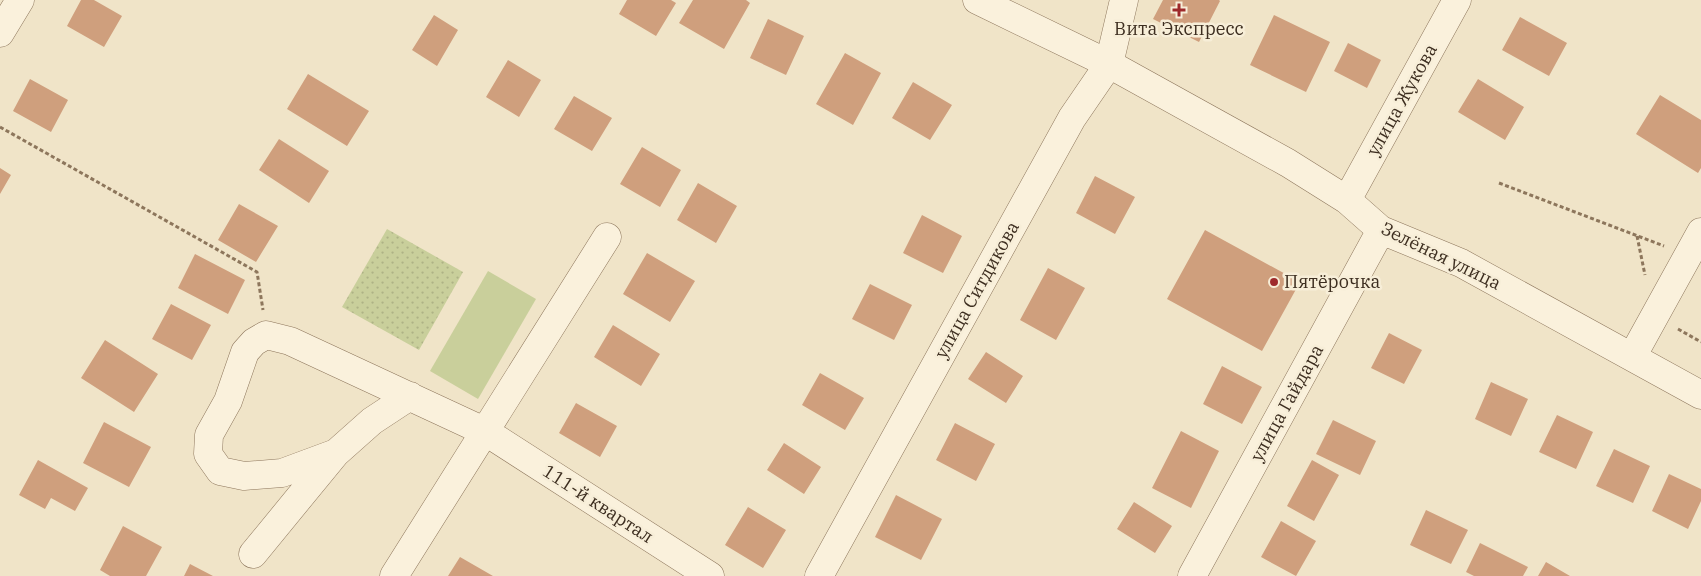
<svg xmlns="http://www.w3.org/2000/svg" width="1701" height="576" viewBox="0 0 1701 576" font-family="'IBM Plex Serif',serif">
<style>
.grass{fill:url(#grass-dots)}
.garden{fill:#c9cf9b}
.building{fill:#cf9f7d}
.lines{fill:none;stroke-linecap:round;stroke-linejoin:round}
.minor-casing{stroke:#8d765c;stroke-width:29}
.path{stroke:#8d765c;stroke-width:3;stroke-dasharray:4 2.5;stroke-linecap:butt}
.minor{stroke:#faf1dc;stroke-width:28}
.poi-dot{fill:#9e2a2b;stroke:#f7eed8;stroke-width:2}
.labels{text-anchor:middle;stroke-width:5;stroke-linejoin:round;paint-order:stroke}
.poi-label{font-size:18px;fill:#3d2e20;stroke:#f7eed8}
.street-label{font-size:18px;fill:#3d2e20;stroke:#f7eed8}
</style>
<defs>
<pattern id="grass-dots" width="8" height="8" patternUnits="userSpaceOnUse" patternTransform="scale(1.25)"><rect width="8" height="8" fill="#c9cf9b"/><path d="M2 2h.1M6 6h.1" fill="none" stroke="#aeb285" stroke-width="1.8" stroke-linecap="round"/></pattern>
</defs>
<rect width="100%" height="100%" fill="#f0e4c8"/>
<path class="grass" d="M387,229L463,272L419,350L342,307Z"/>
<path class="garden" d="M488,271L536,299L478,399L430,371Z"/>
<path class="building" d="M81,0H94L122,16L104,47L67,26Z
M627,0H671L676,3L656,36L619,14Z
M693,0H746L750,3L724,49L679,23Z
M1163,0H1219L1220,1L1199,42L1153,19Z
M434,15L458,30L437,66L412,50Z
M1274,15L1330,42L1306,92L1250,65Z
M1520,17L1567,43L1549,76L1502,50Z
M768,19L804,36L786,75L750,58Z
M1348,43L1381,60L1367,88L1334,71Z
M845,53L881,73L853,125L816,104Z
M508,60L541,80L519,117L486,97Z
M308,74L369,111L347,146L287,109Z
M30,79L68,100L51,132L13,111Z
M1478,79L1524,107L1505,140L1458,112Z
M913,82L952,105L930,140L892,118Z
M1660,95L1701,120V168L1698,173L1636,134Z
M574,96L612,118L592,151L554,129Z
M279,139L329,171L309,203L259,170Z
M642,147L681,170L660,207L620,184Z
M0,168L11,175L0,194Z
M1095,176L1135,197L1115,234L1076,213Z
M698,183L737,206L716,243L677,220Z
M239,204L278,226L256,262L218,240Z
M922,215L962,236L943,273L903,253Z
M1205,230L1300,282L1262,351L1167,299Z
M647,253L695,281L670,322L623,294Z
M195,254L245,280L228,314L178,288Z
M1048,268L1085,288L1056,340L1020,320Z
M870,284L912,305L894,340L852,319Z
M171,304L211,325L192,360L152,339Z
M613,325L660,354L641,386L594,357Z
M1389,333L1422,350L1404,384L1371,368Z
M105,340L158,374L134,412L81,378Z
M986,352L1023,376L1006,403L968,379Z
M1222,366L1262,387L1242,424L1203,404Z
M820,373L864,398L845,430L802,405Z
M1491,382L1528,399L1511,436L1475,419Z
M576,403L617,426L600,457L559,433Z
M1557,415L1593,432L1576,469L1539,452Z
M1333,420L1376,441L1360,475L1316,454Z
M104,422L151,447L129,487L83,463Z
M955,423L995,444L976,481L936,460Z
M1181,431L1219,451L1191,508L1152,488Z
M784,443L821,467L804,494L767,470Z
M1614,449L1650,466L1633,503L1596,486Z
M38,460L88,488L75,511L51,498L45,509L19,495Z
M1312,460L1339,475L1314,521L1287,506Z
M1669,474L1701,489V501L1688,529L1652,511Z
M896,495L942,519L921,560L875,537Z
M1134,502L1172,526L1155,553L1117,529Z
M748,507L786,530L763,568L725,545Z
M1426,510L1468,530L1451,564L1410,545Z
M1281,521L1316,541L1296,576L1261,557Z
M123,526L162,547L146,576H110L100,570Z
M1480,543L1528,567L1523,576H1474L1466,572Z
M460,557L493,576H448Z
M1546,562L1570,576H1538Z
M190,564L213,576H184Z"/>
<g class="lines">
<g class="minor-casing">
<path id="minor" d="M977,0L1109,64L1288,163L1347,200L1381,230L1461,263L1701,395
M0,33L20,0
M1347,200L1457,0
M1632,357L1701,232
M410,396L372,421L336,453L282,473L244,476L220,471L208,454L209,435L228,401L245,352L254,342L266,335L290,341L486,432L710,576
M253,554L335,454
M394,576L607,237
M819,576L1072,118L1109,64L1124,0
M1192,576L1381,230"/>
</g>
<path class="path" d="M0,127L257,272L263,310
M1499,183L1664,246
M1637,236L1645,275
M1678,329L1701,342"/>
<use href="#minor" class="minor"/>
</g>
<g class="poi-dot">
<path d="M1176.5 2.5h5v5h5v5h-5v5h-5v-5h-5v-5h5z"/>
<circle cx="1274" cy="282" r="5"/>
</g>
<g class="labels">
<g class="poi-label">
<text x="1179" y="35">Вита Экспресс</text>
<text x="1284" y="288" text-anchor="start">Пятёрочка</text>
</g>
<g class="street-label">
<text transform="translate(1402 100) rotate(-61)" y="6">улица Жукова</text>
<text transform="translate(1441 256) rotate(26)" y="6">Зелёная улица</text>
<text transform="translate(977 290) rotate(-61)" y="6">улица Ситдикова</text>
<text transform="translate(1287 403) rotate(-61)" y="6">улица Гайдара</text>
<text transform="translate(598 504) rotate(33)" y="6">111-й квартал</text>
</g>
</g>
</svg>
